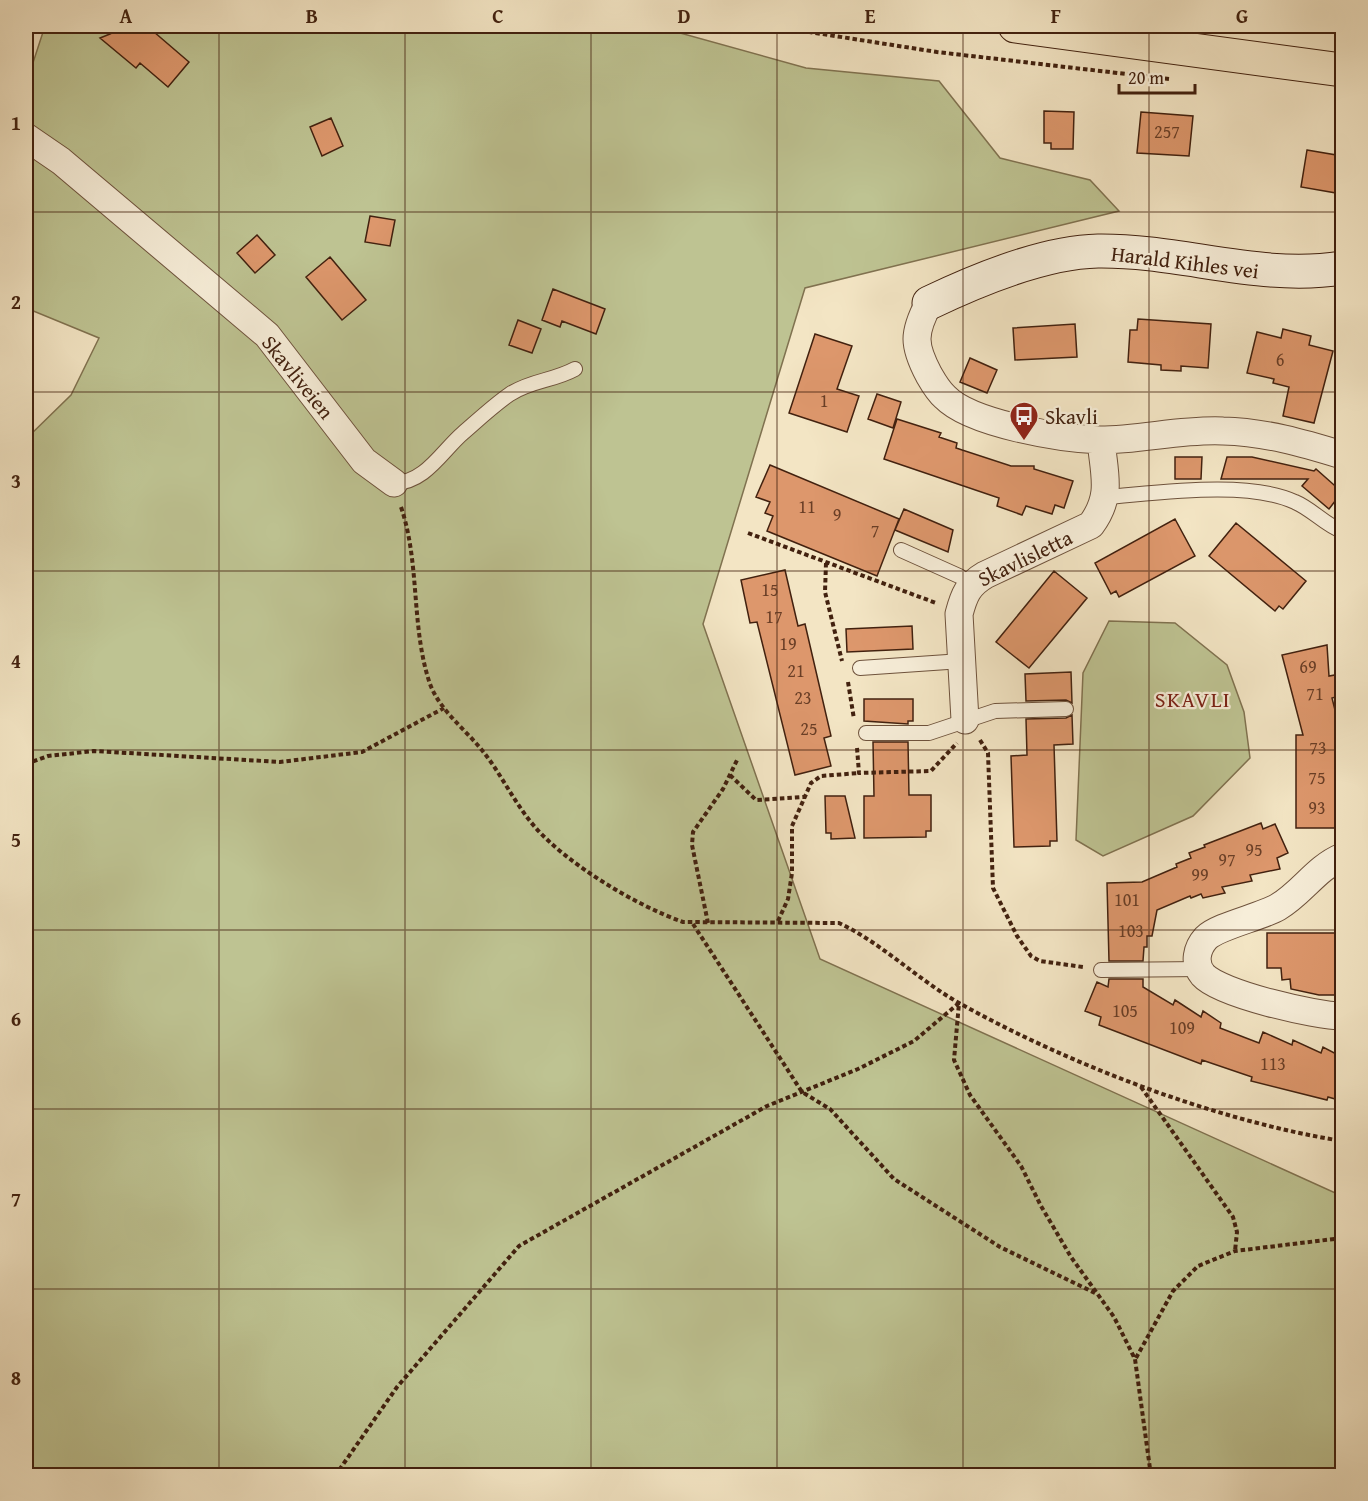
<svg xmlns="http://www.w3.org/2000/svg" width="1368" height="1501" font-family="'Gentium Book Plus',serif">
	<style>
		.green { fill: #bec392; stroke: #807250; stroke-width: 1.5 }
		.building { fill: #dd976c; stroke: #42210f; stroke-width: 1.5 }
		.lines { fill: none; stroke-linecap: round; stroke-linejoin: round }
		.lane-casing { stroke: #6e523c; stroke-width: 16 }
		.street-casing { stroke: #6e523c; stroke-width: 29 }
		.secondary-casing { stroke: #42210f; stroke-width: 35 }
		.primary-casing { stroke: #42210f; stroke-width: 35 }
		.path { stroke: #42210f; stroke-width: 4; stroke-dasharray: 4.5 3; stroke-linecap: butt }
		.lane { stroke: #f7eed9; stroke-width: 14 }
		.street { stroke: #f7eed9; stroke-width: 27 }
		.secondary { stroke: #f7eed9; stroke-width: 33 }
		.primary { stroke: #f3e5c4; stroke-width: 33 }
		.grid { fill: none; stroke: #42210f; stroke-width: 1.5; stroke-opacity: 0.55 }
		.labels { text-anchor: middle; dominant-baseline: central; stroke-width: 4.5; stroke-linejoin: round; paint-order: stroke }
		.number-label { font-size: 18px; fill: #693e26 }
		.street-label { font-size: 21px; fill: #42210f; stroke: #f7eed9 }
		.poi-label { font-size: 21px; fill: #42210f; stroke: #f7eed9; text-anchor: start }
		.neighbourhood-label { font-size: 22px; letter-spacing: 1.5px; fill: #7a1f14; stroke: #f7eed9 }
		.neatline { fill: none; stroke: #42210f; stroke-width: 2 }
		.grid-label { font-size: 20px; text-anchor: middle; font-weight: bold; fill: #42210f }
	</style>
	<rect width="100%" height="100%" fill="#f3e5c4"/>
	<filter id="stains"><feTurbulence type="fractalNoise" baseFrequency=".00333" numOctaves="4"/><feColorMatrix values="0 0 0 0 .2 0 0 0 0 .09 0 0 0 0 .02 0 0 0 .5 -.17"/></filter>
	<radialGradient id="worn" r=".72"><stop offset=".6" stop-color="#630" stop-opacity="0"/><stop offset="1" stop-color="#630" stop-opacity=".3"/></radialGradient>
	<path class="green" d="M45 26H655L806 68 939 81 1000 158 1090 180 1119 211 805 288 703 624 820 959 1342 1196V1475L26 1476V439L71 395 99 338 26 308V84Z
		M1109 621 1175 623 1227 665 1244 712 1250 758 1193 816 1103 856 1076 840 1083 673Z"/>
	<path class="building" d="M100 26H147L189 62 168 87 140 63 136 68 100 38 110 34Z
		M1044 111 1074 112 1073 149H1051V143H1044Z
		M1141 112 1193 116 1189 156 1137 153Z
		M331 118 343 146 322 156 310 127Z
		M1307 150 1342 156V194L1301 187Z
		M370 216 395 220 390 246 365 242Z
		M257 235 275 255 255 273 237 253Z
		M330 257 366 300 342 320 306 277Z
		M553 289 605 309 596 334 562 321 560 327 542 320Z
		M1138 319 1211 324 1208 368 1181 366V371L1161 370V365L1128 362 1130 330H1137Z
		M518 320 541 329 532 353 509 345Z
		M1075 324 1077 357 1015 360 1013 328Z
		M1283 329 1311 336 1309 345 1333 351 1314 423 1283 416 1289 387 1273 383 1274 379 1247 373 1257 332 1281 338Z
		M815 334 852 346 837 389 859 396 847 432 789 413Z
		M970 358 997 370 987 393 960 382Z
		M877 394 901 402 893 428 868 419Z
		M897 419 941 433 939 437 957 443 956 448 1011 466H1034V469L1073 481 1064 508 1055 505 1052 514 1026 506 1022 515 997 506 999 498 884 459Z
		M1175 457H1202L1201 479H1175Z
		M1227 457H1252L1314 471 1316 469 1342 492 1329 509 1302 486 1308 479H1221Z
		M770 465 899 519 877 576 767 531 773 516 765 513 770 502 756 497Z
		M904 509 953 530 948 552 895 530Z
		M1175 519 1195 556 1119 597 1116 591 1111 594 1095 563Z
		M1236 523 1306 581 1283 609 1279 606 1275 611 1209 556Z
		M785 570 798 626 805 624 831 736 824 738 831 766 795 775 757 622 750 623 741 580Z
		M1054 571 1087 598 1029 668 996 642Z
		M912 626 913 649 847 652 846 629Z
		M1327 645 1329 676 1335 675 1336 697 1332 698 1337 718V734H1342V817H1337V828H1296V735H1303L1282 655Z
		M1071 672 1072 703 1066 700 1026 701 1025 674Z
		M864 699H913V721H908V724L864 721Z
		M1072 715 1073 744 1054 745 1057 841H1050V846L1014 847 1011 756 1027 755 1026 719 1066 718Z
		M873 742H908L909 795H931V831H926V837L864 838V796H874Z
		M825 796H845L855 838 831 839V833H826Z
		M1261 823 1263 829 1275 824 1288 853 1277 858 1280 869 1250 875 1252 881 1222 887 1225 893 1203 898 1201 894 1191 898 1190 896 1157 910 1152 936H1147V947H1144L1143 961H1109L1107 883 1142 882 1177 867 1176 864 1191 858 1189 853 1205 847 1204 845Z
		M1267 933H1342V995H1319L1291 989 1290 979 1282 980 1281 968H1267Z
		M1109 979H1143V987L1173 1005 1175 1000 1201 1017 1203 1011 1221 1023 1220 1028 1259 1043 1263 1032 1292 1045 1293 1040 1321 1053 1323 1047 1342 1057V1101L1328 1097 1327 1100 1251 1081 1252 1077 1202 1060 1201 1064 1099 1025 1101 1017 1085 1011 1097 982 1108 987Z"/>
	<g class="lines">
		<g class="lane-casing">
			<path id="lane" d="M394 483C425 483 442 451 463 433 478 420 494 405 510 394 532 380 553 381 575 369
				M1106 497C1158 493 1248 480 1295 502 1312 509 1325 525 1342 531
				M901 550 959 576 971 584
				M860 668 962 661
				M866 733H929L995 711 1066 709
				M1101 970 1201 969"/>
		</g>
		<g class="street-casing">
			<path id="street" d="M26 137 61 161 267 335 364 461 394 483
				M929 303C913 333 913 345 929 375 933 382 938 391 945 397 971 424 1063 439 1100 440 1141 440 1182 429 1223 431 1265 432 1303 443 1342 455
				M965 720 959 614C964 595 968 585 985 575L1091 525C1113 495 1104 475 1101 440
				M1342 857C1316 868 1302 893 1278 907 1261 917 1218 926 1206 938 1197 948 1193 963 1203 975 1220 994 1316 1016 1342 1016"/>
		</g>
		<g class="secondary-casing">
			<path id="secondary" d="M929 303C977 280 1044 252 1098 251 1181 250 1259 281 1342 268"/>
		</g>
		<g class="primary-casing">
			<path id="primary" d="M1015 26 1342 70"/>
		</g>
		<path class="path" d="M771 26 937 52 1169 79
			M401 507C420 563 411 625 429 681 438 709 463 727 481 749 501 773 514 803 535 827 567 864 637 906 683 922L839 923C883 944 917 979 959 1003 1070 1065 1217 1121 1342 1141
			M748 533 936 603
			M826 563 825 592 842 661
			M848 682 854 719
			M980 740 988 753 993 888 1017 936 1031 956 1040 961 1083 967
			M857 748 859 773 931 771 957 743
			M26 764 48 756 94 751 280 762 362 752 444 708
			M730 775 756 800 804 797
			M778 921 788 899 792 873V826L811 783 821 776 859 773
			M708 923 692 845 693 832 723 789 738 758
			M693 924 802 1092 830 1109 894 1179 1000 1247 1095 1293
			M1141 1087 1233 1217 1237 1232 1235 1251
			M1136 1358 1173 1291 1198 1266 1235 1251 1342 1238
			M335 1476 397 1387 519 1246 767 1106 858 1069 914 1041 959 1003 954 1060 970 1095 1021 1166 1041 1206 1071 1257 1114 1317 1135 1359 1151 1476"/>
		<use href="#lane" class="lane"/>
		<use href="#street" class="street"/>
		<use href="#secondary" class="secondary"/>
		<use href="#primary" class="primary"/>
	</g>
	<path class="grid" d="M219 26V1476M405 26V1476M591 26V1476M777 26V1476M963 26V1476M1149 26V1476M26 212H1342M26 392H1342M26 571H1342M26 750H1342M26 930H1342M26 1109H1342M26 1289H1342"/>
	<defs>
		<g id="bus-pin" transform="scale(1.5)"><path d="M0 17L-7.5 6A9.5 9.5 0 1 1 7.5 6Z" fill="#8f2418" stroke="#f7eed9"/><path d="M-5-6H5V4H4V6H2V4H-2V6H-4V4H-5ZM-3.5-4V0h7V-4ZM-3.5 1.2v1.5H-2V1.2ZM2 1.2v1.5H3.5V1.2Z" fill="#fff"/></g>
	</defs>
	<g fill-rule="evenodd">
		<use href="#bus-pin" x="1024" y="416"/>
	</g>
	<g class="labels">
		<g class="number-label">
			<text x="1167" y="131">257</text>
			<text x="1280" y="359">6</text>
			<text x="824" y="400">1</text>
			<text x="807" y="506">11</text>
			<text x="837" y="514">9</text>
			<text x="875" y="530">7</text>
			<text x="770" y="589">15</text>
			<text x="774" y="616">17</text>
			<text x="788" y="643">19</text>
			<text x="1308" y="666">69</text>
			<text x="796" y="670">21</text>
			<text x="1315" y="693">71</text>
			<text x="803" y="697">23</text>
			<text x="809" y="728">25</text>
			<text x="1318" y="747">73</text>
			<text x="1317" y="777">75</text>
			<text x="1317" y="807">93</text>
			<text x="1254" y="849">95</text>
			<text x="1227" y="859">97</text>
			<text x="1200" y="874">99</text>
			<text x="1127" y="899">101</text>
			<text x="1131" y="930">103</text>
			<text x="1125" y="1010">105</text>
			<text x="1182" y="1027">109</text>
			<text x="1273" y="1063">113</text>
		</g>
		<g class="street-label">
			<text transform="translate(1185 262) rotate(7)">Harald Kihles vei</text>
			<text transform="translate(298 377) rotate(51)">Skavliveien</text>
			<text transform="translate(1025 558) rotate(-26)">Skavlisletta</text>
		</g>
		<g class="poi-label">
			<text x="1045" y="416">Skavli</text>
		</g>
		<g class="neighbourhood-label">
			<text x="1193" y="699">SKAVLI</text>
		</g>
	</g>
	<rect width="1368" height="1501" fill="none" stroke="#f3e5c4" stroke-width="66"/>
	<path d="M1119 84v9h76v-9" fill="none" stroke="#42210f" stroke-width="3"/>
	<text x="1128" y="84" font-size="18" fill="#42210f" stroke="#f7eed9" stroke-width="4.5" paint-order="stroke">20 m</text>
	<rect x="33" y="33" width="1302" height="1435" class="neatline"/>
	<g class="grid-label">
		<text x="126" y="23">A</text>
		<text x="312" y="23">B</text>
		<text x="498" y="23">C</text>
		<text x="684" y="23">D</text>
		<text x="870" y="23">E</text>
		<text x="1056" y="23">F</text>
		<text x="1242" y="23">G</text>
		<text x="16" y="130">1</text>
		<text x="16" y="309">2</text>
		<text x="16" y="488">3</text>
		<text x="16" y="668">4</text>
		<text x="16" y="847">5</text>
		<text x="16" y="1026">6</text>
		<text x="16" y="1206">7</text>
		<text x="16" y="1385">8</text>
	</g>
	<rect width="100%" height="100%" filter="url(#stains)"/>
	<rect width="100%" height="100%" fill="url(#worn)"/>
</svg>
